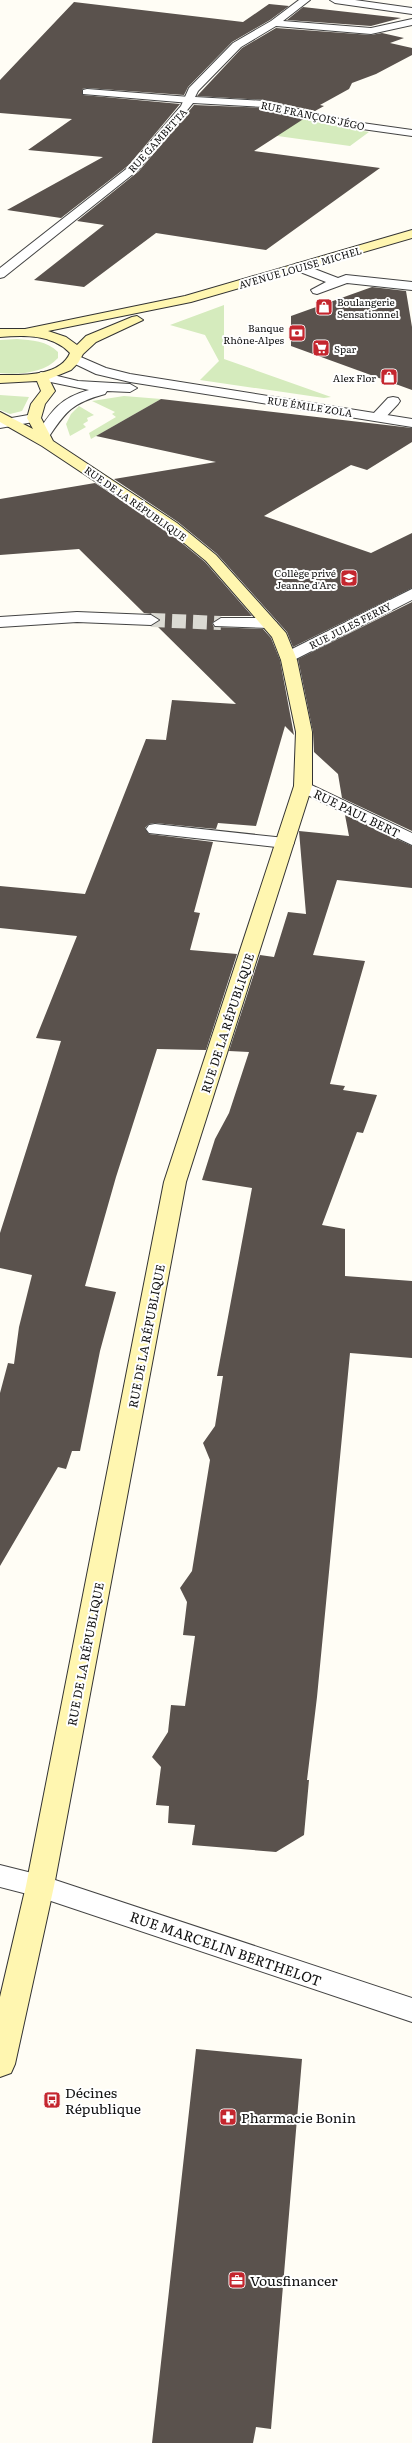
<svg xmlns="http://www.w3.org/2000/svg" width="412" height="2443" font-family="Literata,serif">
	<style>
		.green { fill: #d5ebbd }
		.building { fill: #5a524d }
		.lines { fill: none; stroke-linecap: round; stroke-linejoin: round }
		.street-tunnel { stroke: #dbdad3; stroke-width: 14; stroke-dasharray: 14 7; stroke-linecap: butt }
		.lane-casing { stroke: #444; stroke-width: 2 }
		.street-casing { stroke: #444; stroke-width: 2 }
		.secondary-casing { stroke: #333; stroke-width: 2 }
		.lane { fill: #fff; fill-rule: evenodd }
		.street { fill: #fff; fill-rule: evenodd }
		.secondary { fill: #fff6b0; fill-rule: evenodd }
		.labels { text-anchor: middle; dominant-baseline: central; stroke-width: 4; stroke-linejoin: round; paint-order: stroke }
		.far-street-label { font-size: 10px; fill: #111; stroke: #fff }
		.far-poi-label { font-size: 10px; fill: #111; stroke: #fff; text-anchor: end }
		.street-label { font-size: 12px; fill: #111; stroke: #fff }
		.near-street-label { font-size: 14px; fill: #111; stroke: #fff }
		.near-poi-label { font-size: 14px; fill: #111; stroke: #fff; text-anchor: start }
	</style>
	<rect width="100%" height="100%" fill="#fffdf5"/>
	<path class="green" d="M254 108 330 125 369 132 350 146 213 127Z
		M224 305V359L331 397 324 398 200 380 219 361 205 335 170 325Z
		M17 339C32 340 47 341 58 352V358C45 373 19 375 0 373V340Z
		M0 395 29 397 22 411 10 414 0 410Z
		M124 396 161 399 91 439 89 433 116 417 112 414 115 412 92 401Z
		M79 406 94 415 87 418 88 421 83 424 86 427 70 436 66 424 71 414Z"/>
	<path class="building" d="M74 2 243 22 269 4 289 6 270 20 232 42 188 87 184 95 87 88 82 89 83 95 180 104 129 165 61 218 7 210 103 157 28 150 72 119 0 113V80Z
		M303 7 401 18 371 26 287 20Z
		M276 28 371 35 382 33 404 38 390 43 412 48V55L376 74 352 83 349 89 320 105 324 106 315 111 265 100 197 96 242 48Z
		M194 105 265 108 305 118 254 151 380 168 266 250 156 233 84 287 34 280 104 225 77 221 139 171Z
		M372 287 406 291 412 327V390L291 346V316Z
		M161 399 412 428V442L367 470 351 465 264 516 371 553 412 533V588L293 647 287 632 217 554 178 522 114 479 216 462 96 436Z
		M95 483 166 530 205 562 252 616H221L212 623 214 627 263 629 271 638 280 660 294 735 285 726 256 826 218 823 216 829 155 823 149 824 145 828 149 834 213 842 194 912 200 913 190 950 237 954 206 1050 157 1049 116 1177 85 1286 116 1292 100 1351 80 1451H72L66 1469 58 1467 0 1566V1393L8 1363 14 1364 19 1327 32 1275 0 1268V1233L61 1041 36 1038 77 936 0 928V886L85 894 146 739 166 740 172 700 236 704 155 624 160 619 152 614 144 613 79 549 0 555V499Z
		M412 602V831L342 798 338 774 314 752 313 732 298 659Z
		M345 815 412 846V888L337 880 313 955 365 961 330 1084 345 1086 343 1090 377 1095 363 1133 357 1132 322 1225 345 1229V1276L412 1281V1358L350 1353 317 1697 307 1780H309L304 1835 276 1852 192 1845 195 1825 168 1823 169 1806 156 1805 161 1767 152 1757 168 1732 171 1705 185 1706 195 1636 183 1635 187 1602 180 1588 192 1571 210 1460 203 1443 215 1426 223 1376H217L252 1188 202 1180 215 1139 229 1113 249 1052 229 1051 260 955 274 957 288 912 306 914 299 831 349 836Z
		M196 2049 302 2059 271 2429 256 2427 253 2443H152Z"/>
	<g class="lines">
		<path class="street-tunnel" d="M151 620 221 623"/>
		<g class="lane-casing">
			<path id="lane" d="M87 89 190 97 195 100 190 103 83 94V90Z
				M299 263 338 278 346 275 412 282V290L347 283 317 294 313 293 311 290 326 282 295 270 293 267 295 264Z
				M393 397 398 398 400 401 398 404 383 420H373L371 417 373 414 388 398Z
				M34 414 39 415 41 418 39 421 0 428V420Z
				M155 824 285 838 291 839 294 843 291 847 285 848 149 833 146 829 149 825Z"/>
		</g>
		<g class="street-casing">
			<path id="street" d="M299 0H310L283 21 371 28 412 19V25L371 34 276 26 241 47 198 91 195 97 265 101 348 121 412 130V136L348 127 265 107 193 103 138 170 4 277 0 278V268L130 166 181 106 189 88 233 43 271 21Z
				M330 0H355L412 8V14L335 3Z
				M76 355 106 368 130 374 412 419V427L130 382 96 374 71 362 69 359Z
				M41 372 78 381 130 384 137 388 130 392 107 391 105 394C72 403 66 411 48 438L43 439 36 435C52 410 60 398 89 390L36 379 34 376Z
				M412 589V600L294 660H282L280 657 282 654Z
				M77 612 151 615 159 620 151 625 77 622 0 627V617Z
				M221 618H269L277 623 269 628 215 626 213 623Z
				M303 781 412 833V845L297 790 294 786 297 782Z
				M0 1865 40 1875 412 1998V2022L39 1897 0 1887Z"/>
		</g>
		<g class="secondary-casing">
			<path id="secondary" d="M412 230V238L191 302 48 331 66 337 77 345 86 336 132 317 137 316 143 320 96 342 83 354 78 363 71 370 49 379 55 391 45 404 41 418 53 441 177 523 216 555 286 633 297 660 312 732V786L186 1182 54 1886 15 2064 11 2073 0 2077V1997L26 1886 164 1182 294 786 296 732 281 660 272 637 206 561 167 529 42 446 0 422V412L33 429 27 418 31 404 41 391 37 381 0 383V375C22 375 60 377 70 353 52 334 24 335 0 337V329H25L185 296Z"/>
		</g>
		<use href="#lane" class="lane"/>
		<use href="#street" class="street"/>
		<use href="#secondary" class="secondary"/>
	</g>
	<defs>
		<g id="shop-square" transform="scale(0.9)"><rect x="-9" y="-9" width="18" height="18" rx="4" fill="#c4262e" stroke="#fff"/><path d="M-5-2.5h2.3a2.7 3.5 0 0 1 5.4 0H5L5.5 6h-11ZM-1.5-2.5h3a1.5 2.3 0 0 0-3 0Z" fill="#fff"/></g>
		<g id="bank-square" transform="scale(0.9)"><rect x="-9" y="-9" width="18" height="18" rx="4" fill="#c4262e" stroke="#fff"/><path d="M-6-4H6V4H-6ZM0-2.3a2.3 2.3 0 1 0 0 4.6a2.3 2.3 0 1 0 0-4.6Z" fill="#fff"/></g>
		<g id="supermarket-square" transform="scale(0.9)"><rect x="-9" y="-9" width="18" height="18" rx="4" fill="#c4262e" stroke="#fff"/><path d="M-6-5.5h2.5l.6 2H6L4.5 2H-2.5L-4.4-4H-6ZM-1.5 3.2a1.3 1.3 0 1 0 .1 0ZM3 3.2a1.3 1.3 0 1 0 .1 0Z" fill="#fff"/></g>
		<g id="school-square" transform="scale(0.9)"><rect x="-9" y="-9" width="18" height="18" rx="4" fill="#c4262e" stroke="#fff"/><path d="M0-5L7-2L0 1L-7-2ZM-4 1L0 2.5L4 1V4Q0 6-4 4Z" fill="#fff"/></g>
		<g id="bus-square" transform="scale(0.9)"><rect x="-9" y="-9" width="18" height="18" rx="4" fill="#c4262e" stroke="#fff"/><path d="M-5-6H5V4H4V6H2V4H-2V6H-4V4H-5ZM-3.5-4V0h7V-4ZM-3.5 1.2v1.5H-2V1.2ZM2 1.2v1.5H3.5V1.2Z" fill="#fff"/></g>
		<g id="pharmacy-square" transform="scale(0.9)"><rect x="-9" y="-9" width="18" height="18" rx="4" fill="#c4262e" stroke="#fff"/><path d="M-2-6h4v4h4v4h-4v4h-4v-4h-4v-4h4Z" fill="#fff"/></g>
		<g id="office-square" transform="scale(0.9)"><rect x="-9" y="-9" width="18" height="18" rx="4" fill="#c4262e" stroke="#fff"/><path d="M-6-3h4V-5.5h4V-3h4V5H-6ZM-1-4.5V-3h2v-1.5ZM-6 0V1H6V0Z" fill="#fff"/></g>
	</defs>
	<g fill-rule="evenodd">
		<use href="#shop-square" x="324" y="307"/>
		<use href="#bank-square" x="297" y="333"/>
		<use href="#supermarket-square" x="321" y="348"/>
		<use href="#shop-square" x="389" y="377"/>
		<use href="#school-square" x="349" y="578"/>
		<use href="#bus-square" x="52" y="2100"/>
		<use href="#pharmacy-square" x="228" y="2117"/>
		<use href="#office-square" x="237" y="2280"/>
	</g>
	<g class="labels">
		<g class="far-street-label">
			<text transform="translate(313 115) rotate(12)">RUE FRANÇOIS JÉGO</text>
			<text transform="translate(157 140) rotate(-48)">RUE GAMBETTA</text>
			<text transform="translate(300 267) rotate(-16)">AVENUE LOUISE MICHEL</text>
			<text transform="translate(310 406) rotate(9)">RUE ÉMILE ZOLA</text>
			<text transform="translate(136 503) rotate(35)">RUE DE LA RÉPUBLIQUE</text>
			<text transform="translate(350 625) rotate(-27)">RUE JULES FERRY</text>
		</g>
		<g class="far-poi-label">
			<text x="337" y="301" text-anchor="start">Boulangerie<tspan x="337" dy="12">Sensationnel</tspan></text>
			<text x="284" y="327">Banque<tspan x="284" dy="12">Rhône-Alpes</tspan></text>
			<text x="334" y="348" text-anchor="start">Spar</text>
			<text x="376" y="377">Alex Flor</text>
			<text x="336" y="572">Collège privé<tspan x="336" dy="12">Jeanne d'Arc</tspan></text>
		</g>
		<g class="street-label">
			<text transform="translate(357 813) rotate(26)">RUE PAUL BERT</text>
			<text transform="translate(227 1023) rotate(-72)">RUE DE LA RÉPUBLIQUE</text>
			<text transform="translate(146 1336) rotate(-79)">RUE DE LA RÉPUBLIQUE</text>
			<text transform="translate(85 1654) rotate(-79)">RUE DE LA RÉPUBLIQUE</text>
		</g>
		<g class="near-street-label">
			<text transform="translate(226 1948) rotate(19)">RUE MARCELIN BERTHELOT</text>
		</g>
		<g class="near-poi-label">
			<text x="65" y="2092">Décines<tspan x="65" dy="16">République</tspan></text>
			<text x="241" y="2117">Pharmacie Bonin</text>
			<text x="250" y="2280">Vousfinancer</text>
		</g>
	</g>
</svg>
